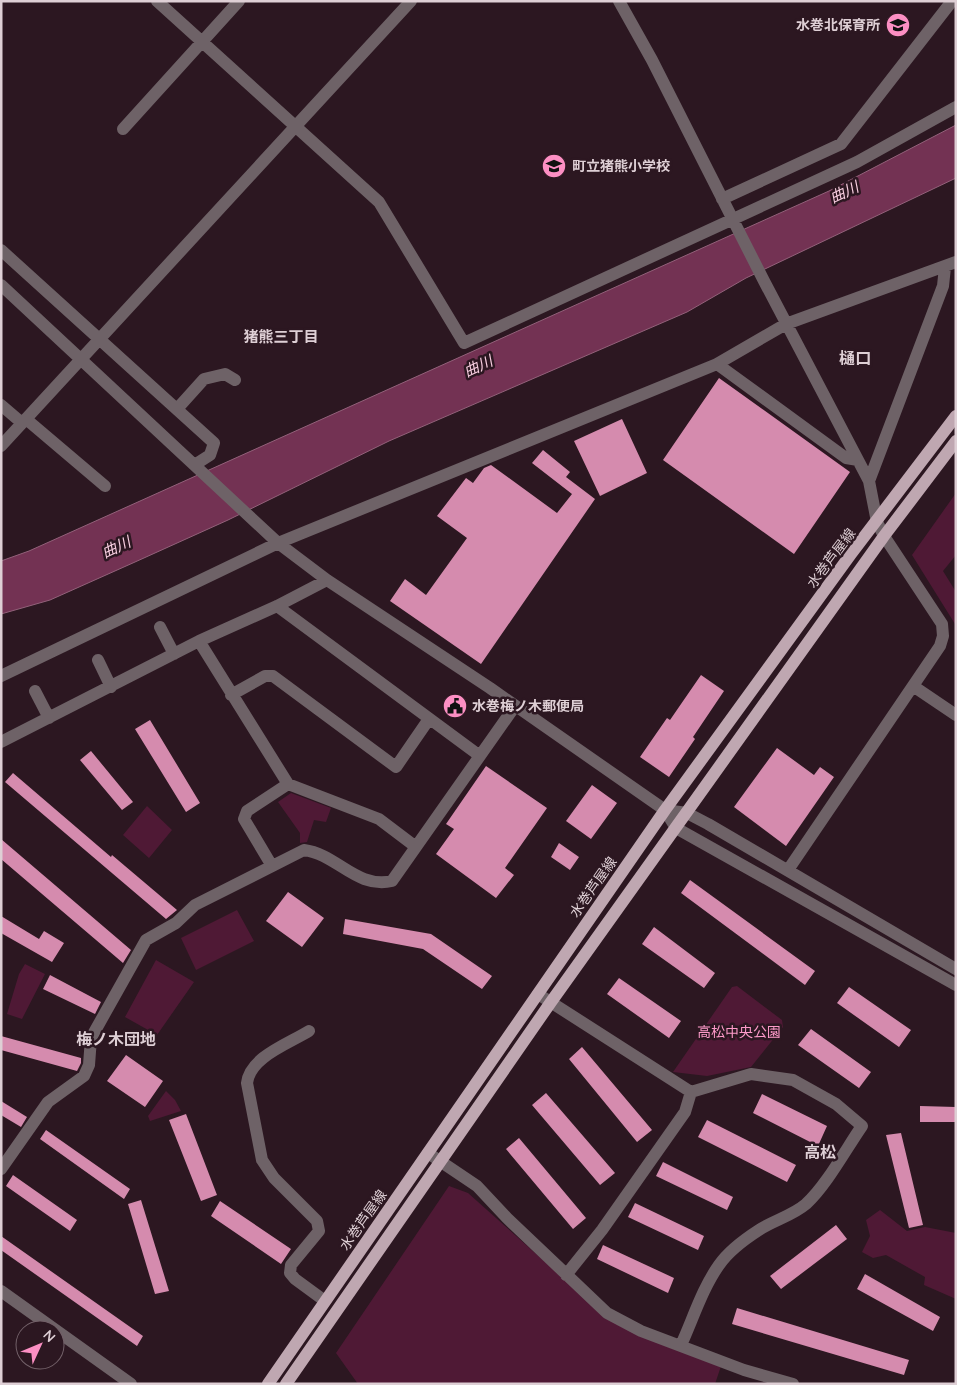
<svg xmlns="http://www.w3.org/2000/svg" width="957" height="1385" font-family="Quicksand,'Noto Sans JP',sans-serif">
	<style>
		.green { fill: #4f1935 }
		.water { fill: #733253; stroke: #93617a }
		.building { fill: #d58bae }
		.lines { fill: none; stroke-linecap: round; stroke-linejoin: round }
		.minor { stroke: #6e6267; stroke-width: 12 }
		.major { stroke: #bfa7b1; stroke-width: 12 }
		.labels { text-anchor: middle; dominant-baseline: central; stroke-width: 5; stroke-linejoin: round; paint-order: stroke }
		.poi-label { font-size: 14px; font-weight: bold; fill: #decfd5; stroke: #2c1721; text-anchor: start }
		.street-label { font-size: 14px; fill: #decfd5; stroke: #2c1721 }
		.park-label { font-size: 14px; fill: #fd9ac9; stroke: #2c1721 }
		.water-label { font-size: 15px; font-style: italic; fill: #fad0e2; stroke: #2c1721 }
		.neighbourhood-label { font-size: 15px; font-weight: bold; fill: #decfd5; stroke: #2c1721 }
		.quarter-label { font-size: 16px; font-weight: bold; fill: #decfd5; stroke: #2c1721 }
	</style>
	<rect width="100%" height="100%" fill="#2c1721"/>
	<path class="green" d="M956 493V555L943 571 956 592 955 624 912 555Z
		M291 793 331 808 326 822 314 820 307 842 300 843V833L278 802Z
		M147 806 172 830 149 858 123 835Z
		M237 910 254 941 196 970 181 938Z
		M156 960 194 982 157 1035 125 1017Z
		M25 964 45 974 22 1019 7 1014 19 974Z
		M737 986 782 1020 783 1027 751 1067 707 1076 673 1072 732 987Z
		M166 1091 175 1100 181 1111 150 1121 148 1116Z
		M449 1186 468 1193 572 1286 604 1318 721 1366 715 1384H358L336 1353Z
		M880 1210 907 1231 925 1227 956 1233V1299L924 1285 925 1277 886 1255 873 1258 862 1252 870 1236 866 1220Z"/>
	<path class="water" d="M956 125V178L746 278 687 312 389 441 228 520 135 562 50 600 1 614V561L29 551 829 191Z"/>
	<path class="building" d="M719 378 850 472 794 554 663 460Z
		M622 419 647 473 600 496 574 441Z
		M543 450 570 472 566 477 595 499 481 664 390 601 405 579 426 595 467 538 437 516 466 478 473 483 484 468 491 465 557 513 572 494 532 463Z
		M701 675 724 691 693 737 695 739 669 777 640 757 667 718 670 720Z
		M150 720 200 803 186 812 135 729Z
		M777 748 814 775 820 767 834 777 786 846 734 807Z
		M91 751 133 802 122 810 80 760Z
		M486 766 547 808 505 868 514 875 496 898 436 854 454 829 446 824Z
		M13 773 111 857 112 855 177 910 166 919 5 782Z
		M592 785 617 803 591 839 566 821Z
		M1 839 131 950 123 963 1 859Z
		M559 843 579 857 570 870 551 857Z
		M690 880 815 971 805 985 681 893Z
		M288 892 324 918 302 947 266 921Z
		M1 916 39 939 44 931 64 943 52 962 1 933Z
		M345 919 431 934 492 976 482 989 423 949 343 934Z
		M654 927 715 973 704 988 642 944Z
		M50 975 101 1002 95 1014 43 989Z
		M619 978 681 1021 669 1038 607 994Z
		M849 987 911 1030 899 1047 837 1003Z
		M811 1029 871 1072 859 1088 798 1045Z
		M1 1036 81 1058V1063L77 1071 1 1050Z
		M582 1047 652 1130 637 1142 569 1059Z
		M126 1055 163 1081 145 1107 107 1081Z
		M546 1093 615 1173 600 1185 532 1105Z
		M762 1094 827 1126 818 1146 753 1113Z
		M1 1101 27 1117 21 1127 1 1115Z
		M920 1106 956 1107V1122H920Z
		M186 1114 217 1195 201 1201 169 1120Z
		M707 1120 796 1165 787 1182 698 1137Z
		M46 1130 130 1189 124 1199 40 1139Z
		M901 1133 923 1225 909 1228 886 1135Z
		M519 1138 586 1218 573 1229 506 1149Z
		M663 1162 733 1197 727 1210 656 1176Z
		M13 1175 77 1220 70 1231 6 1186Z
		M141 1200 169 1291 155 1294 128 1204Z
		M220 1201 291 1249 281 1264 211 1216Z
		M635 1203 704 1236 698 1250 628 1217Z
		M836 1225 847 1239 781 1289 770 1276Z
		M1 1236 143 1336 137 1346 1 1250Z
		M603 1245 674 1278 668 1293 597 1259Z
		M865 1274 940 1317 933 1331 857 1289Z
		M737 1308 909 1360 904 1375 732 1324Z"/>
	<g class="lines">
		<path class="minor" d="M157 1 379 202 464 343 857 162 956 107
			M619 1 652 60 764 281 869 481 877 522 884 536 942 624 943 636 940 646 788 870
			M123 129 239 1
			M722 199 841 144 952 1
			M1 250 214 443 210 455 196 464
			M1 285 278 543 327 580 490 688 665 810 676 828 956 985
			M717 364 846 458 858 460
			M1 405 22 423
			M177 409 204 379 225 374 235 380
			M26 419 105 486
			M1 446 411 1
			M869 481 943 286 945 267
			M277 606 480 756
			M160 627 174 654
			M199 641 288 784 379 819 416 847
			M98 660 111 687
			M1 676 278 543 717 364 786 324 956 262
			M913 686 956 715
			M35 691 49 718
			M231 695 265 676H273L396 767 429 719
			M1 742 199 641 277 606 327 580
			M665 810 687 813 708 824 956 969
			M272 866 244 819 247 811 288 784
			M538 994 691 1092 685 1112 602 1230 566 1275
			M309 1031C288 1044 250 1057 247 1083L262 1160 274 1178 317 1221 319 1231 291 1265 290 1273 295 1279 325 1301
			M428 1153 477 1186 507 1218 607 1313 641 1331 744 1370 793 1384
			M1 1169 48 1102 84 1076 89 1065 91 1038 146 940 176 923 195 905 304 850C337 854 356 889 392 881L515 706
			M1 1291 131 1384
			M681 1345C693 1319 702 1289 719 1265 728 1252 745 1239 759 1230 774 1220 792 1216 806 1204 826 1186 846 1149 862 1126L836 1104 793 1080 751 1074 691 1092"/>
		<path class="major" d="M268 1384 665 810 851 554 956 416
			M286 1384 551 1002 884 536 956 441"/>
	</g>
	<defs>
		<g id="school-disc" transform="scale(1.25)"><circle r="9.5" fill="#fc8fc3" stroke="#2c1721"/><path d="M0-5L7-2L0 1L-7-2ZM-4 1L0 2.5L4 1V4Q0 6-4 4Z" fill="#111"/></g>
		<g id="civic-disc" transform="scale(1.25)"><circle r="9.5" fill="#fc8fc3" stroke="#2c1721"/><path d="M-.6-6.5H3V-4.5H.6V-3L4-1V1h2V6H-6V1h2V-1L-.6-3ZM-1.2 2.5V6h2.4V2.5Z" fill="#111"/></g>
	</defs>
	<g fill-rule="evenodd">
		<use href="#school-disc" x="898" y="25"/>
		<use href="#school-disc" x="554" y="166"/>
		<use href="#civic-disc" x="455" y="706"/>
	</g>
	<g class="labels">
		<g class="poi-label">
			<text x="880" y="25" text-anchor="end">水巻北保育所</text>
			<text x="572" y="166">町立猪熊小学校</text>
			<text x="472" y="706">水巻梅ノ木郵便局</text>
		</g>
		<g class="street-label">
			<text transform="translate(831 558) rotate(-53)">水巻芦屋線</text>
			<text transform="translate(593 887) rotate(-55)">水巻芦屋線</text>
			<text transform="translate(363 1220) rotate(-55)">水巻芦屋線</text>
		</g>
		<g class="park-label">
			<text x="739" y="1032">高松中央公園</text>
		</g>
		<g class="water-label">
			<text transform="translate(844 192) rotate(-25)">曲川</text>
			<text transform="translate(478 366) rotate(-25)">曲川</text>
			<text transform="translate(116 547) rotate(-25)">曲川</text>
		</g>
		<g class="neighbourhood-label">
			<text x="281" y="336">猪熊三丁目</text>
		</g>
		<g class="quarter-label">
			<text x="855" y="358">樋口</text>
			<text x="116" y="1039">梅ノ木団地</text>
			<text x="820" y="1152">高松</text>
		</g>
	</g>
	<rect width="957" height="1385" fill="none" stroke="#decfd5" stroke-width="5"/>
	<g transform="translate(40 1345) rotate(46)"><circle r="24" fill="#2c1721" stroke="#736169"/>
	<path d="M0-4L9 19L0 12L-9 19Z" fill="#fc8fc3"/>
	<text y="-8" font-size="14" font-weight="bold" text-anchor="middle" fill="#decfd5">N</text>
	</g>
</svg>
